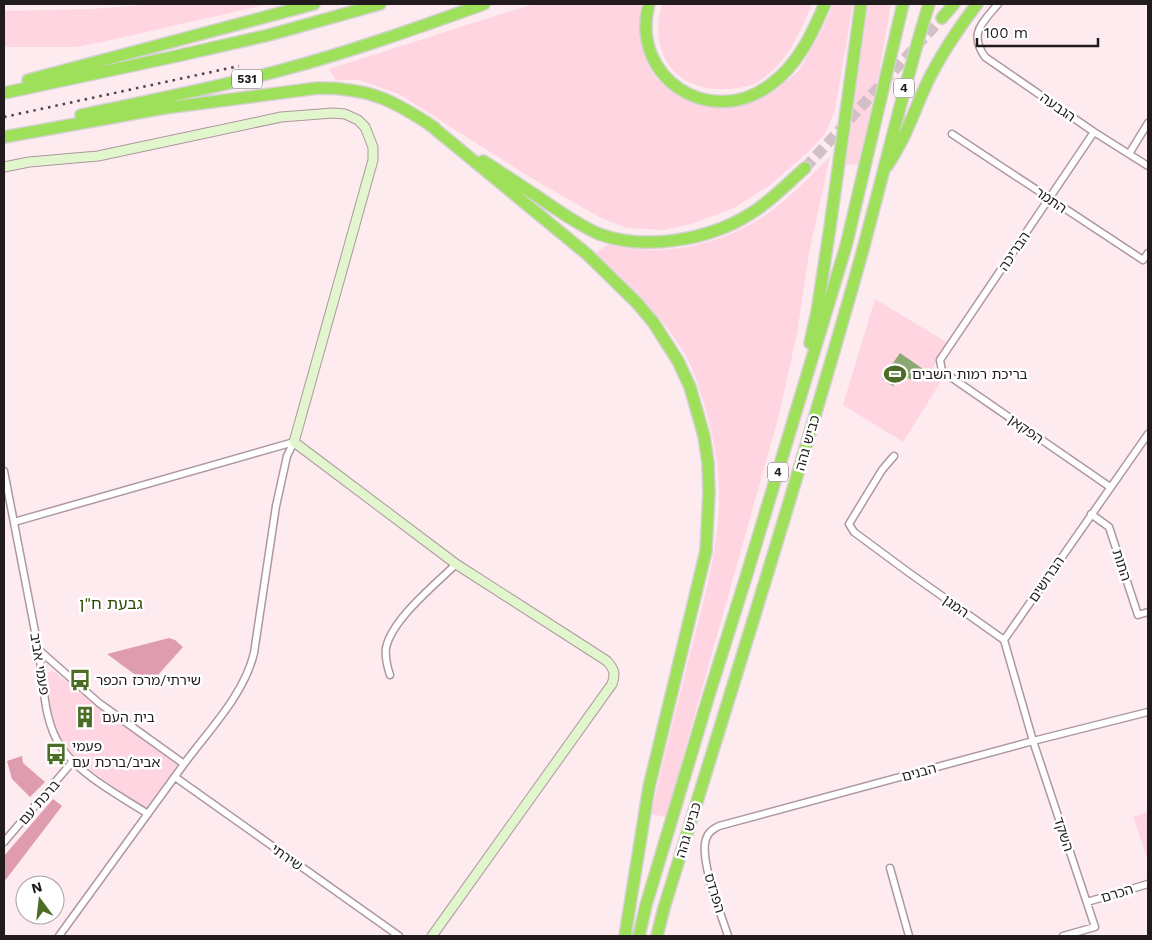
<svg xmlns="http://www.w3.org/2000/svg" width="1152" height="940" font-family="'Work Sans','Noto Sans Hebrew',sans-serif">
	<style>
		.green { fill: #fed5e0 }
		.forest { fill: #df9caf }
		.water { fill: #8aa871 }
		.lines { fill: none; stroke-linecap: round; stroke-linejoin: round }
		.highway-tunnel { stroke: #d1c1c6; stroke-width: 11; stroke-dasharray: 11 5.5; stroke-linecap: butt }
		.street-casing { stroke: #ad989d; stroke-width: 9 }
		.secondary-casing { stroke: #ad989d; stroke-width: 11 }
		.highway-casing { stroke: #d3d1d2; stroke-width: 14 }
		.street { stroke: #fff; stroke-width: 6 }
		.secondary { stroke: #e2f6ce; stroke-width: 9 }
		.highway { stroke: #9fe05a; stroke-width: 11 }
		.rail { stroke: #4e4547; stroke-width: 2.5; stroke-dasharray: 2.5 5; stroke-linecap: butt }
		.labels { text-anchor: middle; dominant-baseline: central; stroke-width: 5; stroke-linejoin: round; paint-order: stroke }
		.shield { fill: #fff; stroke: #645f61; stroke-width: 1 }
		.shield-label { font-size: 12px; font-weight: bold; fill: #221b1d }
		.street-label { font-size: 14px; fill: #221b1d; stroke: #fff }
		.poi-label { font-size: 14px; fill: #221b1d; stroke: #fff; text-anchor: start }
		.quarter-label { font-size: 16px; fill: #2a4800; stroke: #fff }
	</style>
	<rect width="100%" height="100%" fill="#fdebf0"/>
	<path class="green" d="M155 4H269L102 42 76 47H4V11L92 9Z
		M533 4H643C635 39 643 74 675 94 684 99 694 105 703 106 734 112 776 93 798 71 802 67 805 60 808 55 817 38 827 22 833 4H853L835 110 825 134 807 153 770 185 734 208 694 223 664 230 626 228 599 217 533 179 399 94 359 80H336L329 69Z
		M662 4H812C799 34 786 66 756 83 747 87 735 89 726 89 674 92 648 52 662 4Z
		M868 4H891L879 73 858 164 846 165Z
		M830 157 809 253 797 333 779 415 666 817 651 814C662 767 673 720 685 674 699 616 719 556 719 496 719 467 713 435 705 407 700 391 695 373 687 358 663 316 630 285 595 253L609 244C664 259 724 245 771 211 792 196 811 175 830 157Z
		M875 299 948 343 932 369 943 378 903 442 843 405Z
		M53 671 178 765 146 809C120 790 80 767 62 740 53 726 48 694 45 677L48 672Z
		M1148 812V860L1133 817Z"/>
	<path class="forest" d="M169 638 175 640 183 647 149 685 107 654Z
		M22 756 23 763 45 782 30 797 12 779 7 761Z
		M53 799 62 806 4 882V856Z"/>
	<path class="water" d="M900 353 923 369 914 382 902 374 893 386 882 379Z"/>
	<g class="lines">
		<path class="highway-tunnel" d="M805 168 942 18"/>
		<g class="street-casing">
			<path id="street" d="M998 4C983 22 968 33 985 57L1094 132 1148 166
				M1094 132 940 360 942 371 1110 487
				M952 134 1143 260 1148 253
				M1129 154 1148 123
				M894 456 882 470 849 524 854 532 908 572 1004 640
				M4 471C15 530 27 588 38 647 44 679 42 719 61 747 80 775 120 796 148 814
				M1091 514 1109 527 1138 615 1148 612
				M14 522 294 442
				M39 650 99 703 184 764
				M390 675C387 666 385 656 386 648 392 619 435 585 456 564
				M175 777 399 936
				M4 842 73 761
				M890 868 909 936
				M1087 902 1148 884
				M59 936C101 879 142 821 184 764 209 730 244 695 254 653L276 506 287 456 294 442
				M728 936C721 914 699 859 706 839 708 832 713 829 719 826L1033 741 1148 712
				M1063 936 1095 927 1033 741 1004 640 1148 434"/>
		</g>
		<g class="secondary-casing">
			<path id="secondary" d="M4 167 29 162 98 156 281 117 333 113 345 114 358 120 365 127 373 147V160L294 442 456 564 607 661C614 669 616 674 612 684L432 936"/>
		</g>
		<g class="highway-casing">
			<path id="highway" d="M649 4C629 77 710 130 770 85 798 65 812 34 825 4
				M942 18 954 4
				M28 80 314 4
				M4 93 177 56 269 35 380 4
				M81 115C148 101 215 88 282 70 350 52 417 28 484 4
				M429 124 588 255 637 303 653 322 678 361 690 387 704 436 708 463 709 492 706 551 649 787 625 936
				M4 137 165 108 318 88C370 88 393 100 435 128
				M483 161C505 175 526 189 547 203 563 214 581 226 599 234 645 251 709 240 750 214 770 202 787 184 805 168
				M887 166C906 138 913 113 927 83 941 54 958 29 977 4
				M810 343 817 312 830 227 861 4
				M639 936 646 905 709 695 746 577 846 246 903 4
				M657 936 664 908C729 698 795 489 855 278 881 187 901 94 929 4"/>
		</g>
		<use href="#street" class="street"/>
		<use href="#secondary" class="secondary"/>
		<use href="#highway" class="highway"/>
		<path class="rail" d="M4 117 239 66"/>
	</g>
	<defs>
		<g id="stadium-bare" transform="scale(1.725)"><path d="M0-5a6.5 5 0 1 0 0 10a6.5 5 0 1 0 0-10ZM-3.5-1.8h7v3.6h-7Z" fill="#4b6d26" stroke="#fff" stroke-width="2.5" paint-order="stroke"/></g>
		<g id="bus-bare" transform="scale(1.725)"><path d="M-5-6H5V4H4V6H2V4H-2V6H-4V4H-5ZM-3.5-4V0h7V-4ZM-3.5 1.2v1.5H-2V1.2ZM2 1.2v1.5H3.5V1.2Z" fill="#4b6d26" stroke="#fff" stroke-width="2.5" paint-order="stroke"/></g>
		<g id="building-bare" transform="scale(1.725)"><path d="M-4-6H4V6H1V3H-1V6H-4ZM-2.5-4.3h1.7v1.8h-1.7ZM.8-4.3h1.7v1.8H.8ZM-2.5-1h1.7V.8h-1.7ZM.8-1h1.7V.8H.8Z" fill="#4b6d26" stroke="#fff" stroke-width="2.5" paint-order="stroke"/></g>
	</defs>
	<g fill-rule="evenodd">
		<use href="#stadium-bare" x="895" y="374"/>
		<use href="#bus-bare" x="80" y="680"/>
		<use href="#building-bare" x="85" y="717"/>
		<use href="#bus-bare" x="56" y="754"/>
	</g>
	<g class="labels">
		<g class="shield">
			<rect x="232" y="69.5" width="30" height="19" rx="4"/>
			<rect x="894" y="78.5" width="20" height="19" rx="4"/>
			<rect x="768" y="462.5" width="20" height="19" rx="4"/>
		</g>
		<g class="shield-label">
			<text x="247" y="79">531</text>
			<text x="904" y="88">4</text>
			<text x="778" y="472">4</text>
		</g>
		<g class="street-label">
			<text transform="translate(1058 107) rotate(35)">הגבעה</text>
			<text transform="translate(1051 200) rotate(34)">התמר</text>
			<text transform="translate(1014 251) rotate(-56)">הבריכה</text>
			<text transform="translate(1026 429) rotate(35)">הפקאן</text>
			<text transform="translate(807 443) rotate(-74)">כביש גהה</text>
			<text transform="translate(1122 565) rotate(72)">התות</text>
			<text transform="translate(1046 579) rotate(-56)">הברושים</text>
			<text transform="translate(956 606) rotate(35)">המגן</text>
			<text transform="translate(40 664) rotate(81)">פעמי אביב</text>
			<text transform="translate(919 772) rotate(-15)">הבנים</text>
			<text transform="translate(39 802) rotate(-49)">ברכת עם</text>
			<text transform="translate(688 830) rotate(-73)">כביש גהה</text>
			<text transform="translate(1064 834) rotate(72)">השקד</text>
			<text transform="translate(287 857) rotate(35)">שירתי</text>
			<text transform="translate(715 893) rotate(73)">הפרדס</text>
			<text transform="translate(1117 893) rotate(-17)">הכרם</text>
		</g>
		<g class="poi-label">
			<text x="912" y="374">בריכת רמות השבים</text>
			<text x="96" y="680">שירתי/מרכז הכפר</text>
			<text x="102" y="717">בית העם</text>
			<text x="72" y="746">פעמי<tspan x="72" dy="16">אביב/ברכת עם</tspan></text>
		</g>
		<g class="quarter-label">
			<text x="111" y="603">גבעת ח"ן</text>
		</g>
	</g>
	<rect width="1152" height="940" fill="none" stroke="#221b1d" stroke-width="10"/>
	<g transform="translate(40 900) rotate(345)"><circle r="24" fill="#ffffff" stroke="#a7a4a5"/>
	<path d="M0-4L9 19L0 12L-9 19Z" fill="#4b6d26"/>
	<text y="-8" font-size="14" font-weight="bold" text-anchor="middle" fill="#221b1d">N</text>
	</g>
	<path d="M977 38v8h121v-8" fill="none" stroke="#221b1d" stroke-width="2.5"/>
	<text x="984" y="38" font-size="15" fill="#221b1d" stroke="#ffffff" stroke-width="4" paint-order="stroke">100 m</text>
</svg>
